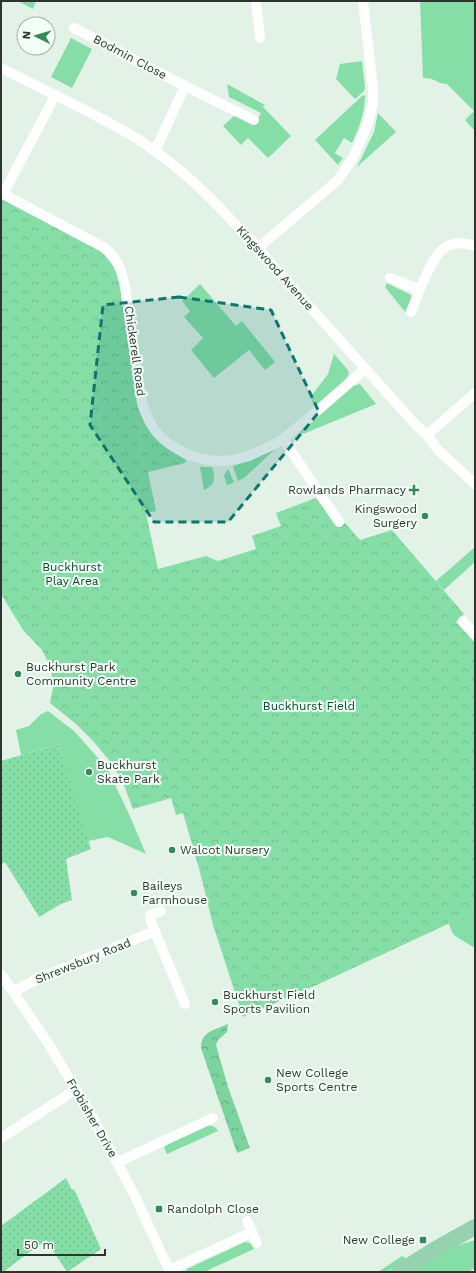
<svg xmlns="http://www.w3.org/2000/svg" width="476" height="1273" font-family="'Work Sans',sans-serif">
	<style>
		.grass { fill: #86dea7 }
		.forest { fill: url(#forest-crowns) }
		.park { fill: url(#park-crowns) }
		.garden { fill: url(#garden-dots) }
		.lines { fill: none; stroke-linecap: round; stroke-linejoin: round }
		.minor { stroke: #fff; stroke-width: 10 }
		.primary { stroke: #95d2af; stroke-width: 16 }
		.marked { fill: #0f766e; fill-opacity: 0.2; stroke: #0f766e; stroke-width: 3; stroke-dasharray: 8 5; stroke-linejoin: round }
		.poi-dot { fill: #37885a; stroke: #f2fff6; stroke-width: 1.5 }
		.labels { text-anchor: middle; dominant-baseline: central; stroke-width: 4; stroke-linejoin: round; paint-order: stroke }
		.street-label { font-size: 12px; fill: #2e3530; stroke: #f2fff6 }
		.poi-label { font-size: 12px; fill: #2e3530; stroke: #f2fff6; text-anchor: start }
		.park-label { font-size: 12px; fill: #024b29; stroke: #f2fff6 }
	</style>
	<defs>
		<pattern id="forest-crowns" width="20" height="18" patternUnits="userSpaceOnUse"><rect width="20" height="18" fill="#7bd49d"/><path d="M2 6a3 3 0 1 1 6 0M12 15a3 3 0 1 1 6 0" fill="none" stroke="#65ad80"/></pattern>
		<pattern id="park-crowns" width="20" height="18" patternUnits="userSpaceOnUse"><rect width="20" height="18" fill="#86dea7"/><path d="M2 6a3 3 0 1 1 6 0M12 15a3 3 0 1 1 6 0" fill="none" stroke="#74bf90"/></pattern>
		<pattern id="garden-dots" width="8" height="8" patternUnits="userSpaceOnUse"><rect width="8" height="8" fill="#86dea7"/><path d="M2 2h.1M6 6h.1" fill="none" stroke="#74bf90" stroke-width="1.8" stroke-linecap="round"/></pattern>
	</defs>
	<rect width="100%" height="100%" fill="#e2f2e7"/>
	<path class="grass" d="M18 1H36L33 9Z
		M420 1H475V128L474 130 465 120 474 111 447 84C437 84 435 77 423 78Z
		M71 38 92 49 72 88 51 77Z
		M362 61 365 88 364 91 355 99 336 79 340 64Z
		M227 84 265 105 263 107 291 136 268 158 248 138 241 145 223 126 235 115 254 125 261 113 229 97Z
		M363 95 365 96C365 113 359 128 352 143L344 138 335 153 343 158 338 165 315 140Z
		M378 113 396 132 357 167 374 132Z
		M387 283 413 296 405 312 385 287Z
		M200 284 236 326 242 321 275 362 265 370 249 350 214 378 191 350 203 338 184 317 190 311 182 301Z
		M334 354 348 370 349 374 344 382 318 405 312 402V395L328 374Z
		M360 384 376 404 303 434 300 432 353 386Z
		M273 450V451L244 478 238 481 233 466 250 461Z
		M200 467H212C215 477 216 485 204 490Z
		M228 469 234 482 227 485 224 475Z
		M475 547V562L444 590 436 581Z
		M48 711 74 731 107 768 129 814 146 854 108 837 88 841 59 744 21 755 16 730 29 726 41 714Z
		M475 909V948L455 936 452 932 448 921Z
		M208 1125 215 1127 218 1131 167 1154 164 1148 166 1145Z
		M475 1240V1268L468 1272H413L456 1246Z
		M245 1242 250 1243 254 1249 204 1272H186L187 1269Z
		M402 1256 406 1258 388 1272H378Z"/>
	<path class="forest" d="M228 1024 227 1032 218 1040 216 1045 228 1087 250 1148 237 1153 201 1048C201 1031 215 1030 228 1024Z"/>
	<path class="park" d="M1 198 100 251C109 259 115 267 119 279L140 409 170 450 186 460 185 463 148 472 156 511 146 513 158 569 206 556 218 561 256 549 252 536 281 526 276 513 316 498 337 526 345 523 360 540 392 530 464 614 456 622 475 643V909L449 921 450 923 321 983 243 1017 213 925 200 872 183 813 176 815 171 798 133 809 122 780 109 760 93 741 76 724 50 703 53 688 51 668 42 650 23 630 1 594Z"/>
	<path class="garden" d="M59 744 91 849 66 859 72 900 61 904 39 917 5 862 1 865V761Z
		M66 1178 72 1190 74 1189 101 1249 67 1272 46 1240 3 1272H1V1226Z"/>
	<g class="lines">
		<path class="minor" d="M256 1 260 38
			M74 28 185 86 254 120
			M1 68C45 91 93 112 136 138 172 161 204 190 232 221 244 234 258 245 267 259L414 423 427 435 438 450 475 484
			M155 151 185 86
			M1 193 105 248C118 259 122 272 125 287L142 403C149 426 159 440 181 451 209 466 234 463 262 450 270 446 277 443 284 438 295 429 306 420 317 411 333 397 349 383 365 369
			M3 194 55 96
			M259 247 338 180 354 156 368 123 373 103V88L363 1
			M390 278 420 290
			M411 312C416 298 432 257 443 249 452 241 464 243 475 246
			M427 435 475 393
			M283 439 339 522
			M463 621 475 635
			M161 911 150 915 151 922 185 1004
			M1 974 48 1043 96 1123 135 1196 170 1272
			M13 992 37 979 155 931
			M1 1138 75 1090
			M118 1162 213 1118
			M247 1221 257 1243
			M169 1270 252 1232"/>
		<path class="primary" d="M399 1272 434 1250 475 1227"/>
	</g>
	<path class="marked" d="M179 297 271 310 319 412 228 522H154L90 425 103 305Z"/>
	<g class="poi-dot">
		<path d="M412 484h4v4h4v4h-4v4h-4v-4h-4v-4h4z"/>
		<circle cx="425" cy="516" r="4"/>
		<circle cx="18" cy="674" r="4"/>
		<circle cx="89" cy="772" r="4"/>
		<circle cx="172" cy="850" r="4"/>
		<circle cx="134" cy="893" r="4"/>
		<circle cx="215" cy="1002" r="4"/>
		<circle cx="268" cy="1080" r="4"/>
		<rect x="155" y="1205" width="8" height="8" rx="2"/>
		<rect x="419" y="1236" width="8" height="8" rx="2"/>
	</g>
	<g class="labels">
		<g class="street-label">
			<text transform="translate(130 57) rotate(28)">Bodmin Close</text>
			<text transform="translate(275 268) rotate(48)">Kingswood Avenue</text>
			<text transform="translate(135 351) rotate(82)">Chickerell Road</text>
			<text transform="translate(83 961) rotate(-22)">Shrewsbury Road</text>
			<text transform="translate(92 1118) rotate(60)">Frobisher Drive</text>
		</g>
		<g class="poi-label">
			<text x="406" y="490" text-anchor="end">Rowlands Pharmacy</text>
			<text x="417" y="509" text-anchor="end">Kingswood<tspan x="417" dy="14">Surgery</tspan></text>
			<text x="26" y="667">Buckhurst Park<tspan x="26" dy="14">Community Centre</tspan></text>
			<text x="97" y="765">Buckhurst<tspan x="97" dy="14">Skate Park</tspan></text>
			<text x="180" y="850">Walcot Nursery</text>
			<text x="142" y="886">Baileys<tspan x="142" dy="14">Farmhouse</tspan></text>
			<text x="223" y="995">Buckhurst Field<tspan x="223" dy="14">Sports Pavilion</tspan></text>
			<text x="276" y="1073">New College<tspan x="276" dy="14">Sports Centre</tspan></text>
			<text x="167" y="1209">Randolph Close</text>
			<text x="415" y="1240" text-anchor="end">New College</text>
		</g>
		<g class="park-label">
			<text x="72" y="567">Buckhurst<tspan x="72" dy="14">Play Area</tspan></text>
			<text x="309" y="706">Buckhurst Field</text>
		</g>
	</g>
	<rect width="476" height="1273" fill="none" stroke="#2e3530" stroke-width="4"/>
	<g transform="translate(36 36) rotate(275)"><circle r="19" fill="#f2fff6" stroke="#a4aea7"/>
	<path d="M0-3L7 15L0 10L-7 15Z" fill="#37885a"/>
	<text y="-6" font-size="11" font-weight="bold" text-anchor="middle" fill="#2e3530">N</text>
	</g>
	<path d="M18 1249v6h87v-6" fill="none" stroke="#2e3530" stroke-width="2"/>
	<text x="24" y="1249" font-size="12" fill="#2e3530" stroke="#f2fff6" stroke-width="3" paint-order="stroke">50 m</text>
</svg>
